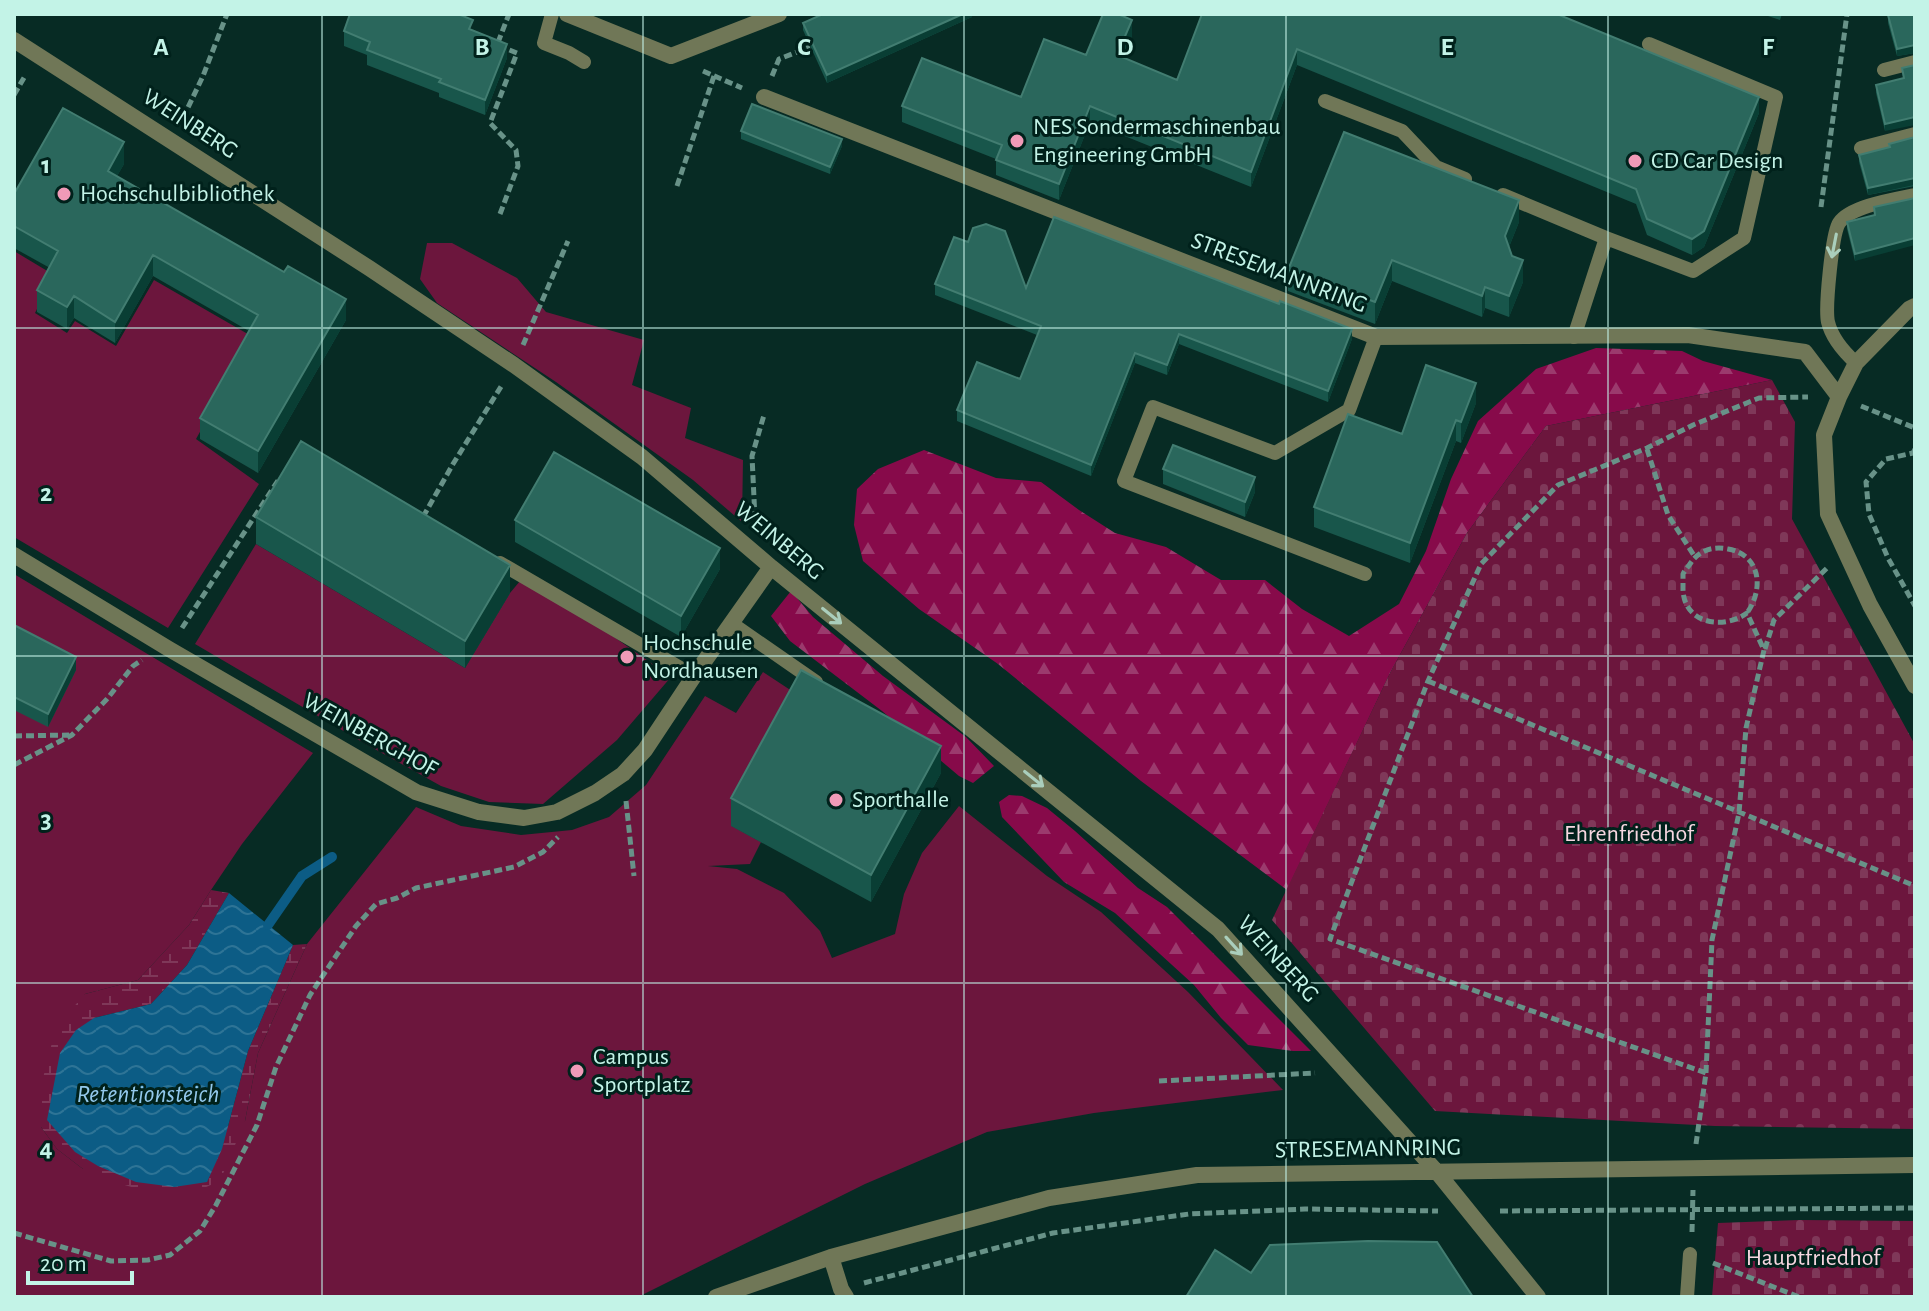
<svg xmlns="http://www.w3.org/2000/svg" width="1929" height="1311" font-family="'Alegreya Sans',sans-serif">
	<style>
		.green { fill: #6c163d }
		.forest { fill: url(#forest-firs) }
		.wetland { fill: url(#wetland-marsh) }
		.cemetery { fill: url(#cemetery-stones) }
		.water { fill: url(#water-waves) }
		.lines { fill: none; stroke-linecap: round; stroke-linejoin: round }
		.stream { stroke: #0c5c85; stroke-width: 10 }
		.path { stroke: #689288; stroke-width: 5; stroke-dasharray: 8 4; stroke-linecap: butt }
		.service { stroke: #707757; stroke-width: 14 }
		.minor { stroke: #707757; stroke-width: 16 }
		.wall { fill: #18564b }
		.shaded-wall { fill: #093e34 }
		.building { fill: #2a675c; stroke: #427d71; stroke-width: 2 }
		.oneway { stroke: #aacebc }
		.grid { fill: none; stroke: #c3f3e7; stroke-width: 2; stroke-opacity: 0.55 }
		.poi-dot { fill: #f09ab7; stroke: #00211b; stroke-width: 3 }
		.labels { text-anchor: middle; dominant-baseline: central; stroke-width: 6; stroke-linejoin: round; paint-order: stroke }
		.street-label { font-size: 24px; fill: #c3f3e7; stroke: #00211b }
		.poi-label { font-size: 24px; fill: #c3f3e7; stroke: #00211b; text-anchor: start }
		.park-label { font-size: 24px; fill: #f7d7e1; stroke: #00211b }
		.water-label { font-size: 26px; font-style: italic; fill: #92c8ec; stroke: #00211b }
		.grid-label { font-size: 26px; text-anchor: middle; font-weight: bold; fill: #c3f3e7; stroke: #00211b; stroke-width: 6; stroke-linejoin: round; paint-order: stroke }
	</style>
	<defs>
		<pattern id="forest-firs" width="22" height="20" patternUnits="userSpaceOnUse" patternTransform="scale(2)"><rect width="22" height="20" fill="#870a4a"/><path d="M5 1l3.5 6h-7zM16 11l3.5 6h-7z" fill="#9b3a6d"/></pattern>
		<pattern id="wetland-marsh" width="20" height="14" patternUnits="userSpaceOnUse" patternTransform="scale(2)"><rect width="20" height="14" fill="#6c163d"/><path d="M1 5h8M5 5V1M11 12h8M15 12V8" fill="none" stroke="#7f3859"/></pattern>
		<pattern id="cemetery-stones" width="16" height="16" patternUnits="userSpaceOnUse" patternTransform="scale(2)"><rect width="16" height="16" fill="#6c163d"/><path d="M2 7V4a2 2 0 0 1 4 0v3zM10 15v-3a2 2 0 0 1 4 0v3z" fill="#7f3859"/></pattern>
		<pattern id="water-waves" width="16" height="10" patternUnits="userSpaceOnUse" patternTransform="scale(2)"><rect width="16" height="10" fill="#0c5c85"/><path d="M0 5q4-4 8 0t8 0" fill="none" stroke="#2e7496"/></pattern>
	</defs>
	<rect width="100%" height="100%" fill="#072b24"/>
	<path class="green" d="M427 243H452L517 278 546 312 644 340 632 385 691 408 685 438 743 460 742 522 693 480 556 382 437 303 420 279Z
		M14 251 54 275 35 313 67 333 75 321 116 346 154 280 253 337 196 439 259 484 168 628 14 537Z
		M256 544 465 668 510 593 520 581 604 630 671 677 617 740 543 804 489 802 441 786 364 743 195 644Z
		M14 574 313 753 242 844 211 890 189 925 138 980 85 994 41 1127 57 1149 83 1169 245 1121 258 1053 307 944 416 807 461 826 521 835 572 830 609 817 646 785 705 696 736 713 763 672 801 697 732 826 761 842 750 864 708 866 737 869 784 893 820 931 832 958 895 934 904 894 922 853 959 806 1047 876 1101 912 1188 992 1283 1090 1094 1113 987 1132 865 1184 638 1297H14Z"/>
	<path class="forest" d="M1596 348 1682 351 1703 361 1772 380 1546 426 1467 533 1391 671 1287 890 1141 781 998 664 919 609 863 561 854 525 857 489 878 469 924 450 996 478 1041 482 1079 510 1115 533 1166 547 1221 580H1265L1302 609 1349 636 1399 604 1426 551 1451 479 1478 421 1536 369Z
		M791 591 813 617 883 676 966 737 994 766 973 783 959 776 882 711 790 641 771 616Z
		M1009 795 1022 796 1047 808 1075 831 1138 888 1167 907 1311 1051H1293L1248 1045 1221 1018 1194 985 1115 913 1064 882 1002 817 999 802Z"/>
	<path class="wetland" d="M211 890 229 893 187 965 151 1004 94 1018 222 1149 248 1051 293 945 307 944 258 1053 245 1121 220 1181 197 1191 168 1194 135 1188 104 1179 83 1169 57 1149 41 1127 40 1090 56 1027 85 994 138 980 189 925Z"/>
	<path class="cemetery" d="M1772 380 1795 422 1792 519 1915 745V1129L1715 1126 1435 1111 1272 920 1391 671 1467 533 1546 426Z
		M1799 1220 1915 1221V1297H1712L1718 1223Z"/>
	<path class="water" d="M229 893 293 945 248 1051 222 1149 207 1182 174 1187 136 1182 98 1166 75 1152 47 1120 60 1053 76 1030 94 1018 151 1004 187 965Z"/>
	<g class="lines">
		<path class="stream" d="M268 925 302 876 332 857"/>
		<path class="path" d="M703 71 742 88
			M772 76 779 59 810 47
			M14 95 25 76
			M183 118 203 76 227 14
			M677 186 714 76
			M1821 207 1847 14
			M500 214 518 166 516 150 490 123 517 53 497 45 509 14
			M523 345 568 241
			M1861 406 1915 428
			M1647 449 1668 515 1695 557
			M1915 449 1913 453 1886 459 1866 482 1869 514 1888 558 1915 606
			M423 517 453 464 502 385
			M755 519 752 456 764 415
			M182 628 279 479
			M1765 649 1774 620 1828 567
			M1428 681 1915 886
			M14 736 69 735
			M14 765 72 735 107 699 133 666 142 660
			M626 801 634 876
			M1706 1073 1712 940 1739 813 1746 728 1764 650 1747 613C1722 631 1682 623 1683 587 1683 585 1683 576 1683 574 1685 570 1688 567 1690 564 1699 550 1713 546 1728 549 1761 555 1764 589 1747 613
			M1159 1081 1315 1073
			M1696 1144 1706 1073 1330 939 1428 681 1481 564 1558 485 1647 448 1693 425 1759 398 1808 397
			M1500 1211 1915 1208
			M1692 1232 1693 1190
			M14 1233 111 1261 148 1260 170 1255 200 1231 216 1205 257 1125 276 1067 310 995 356 926 376 904 397 898 416 888 514 867 543 852 558 837
			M1713 1263 1799 1297
			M864 1283 1053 1233 1189 1214 1305 1209 1438 1211"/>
		<path class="service" d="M552 14 544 43 569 53 584 62
			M1884 70 1915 62
			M1325 101 1402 131 1436 167 1465 179
			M1861 148 1915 134
			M1503 195 1606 238 1574 337
			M1606 238 1693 271 1744 238 1776 97 1649 44
			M1856 363C1844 352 1832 339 1828 322 1825 308 1832 234 1839 223 1850 206 1896 199 1915 195
			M500 563 694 676
			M1365 574 1124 481 1153 407 1275 453 1349 410 1376 337
			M731 623 816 682
			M1687 1297 1690 1254"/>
		<path class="minor" d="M567 14 671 56 779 14
			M14 40 369 268 514 365 642 457 771 567 1218 929 1437 1172 1538 1297
			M764 97 1376 337 1688 335 1805 352 1839 397
			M1915 306 1909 309 1856 363 1839 397 1824 435 1828 514 1870 605 1915 686
			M14 555 169 649 416 792 479 812 524 818 557 812 595 793 623 774 645 750 694 676 771 567
			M831 1257 841 1289 846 1297
			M716 1297 831 1257 1049 1198 1197 1175 1915 1165"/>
	</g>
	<path class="wall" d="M972 14V17L827 83 803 30V23Z
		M1202 14 1759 113 1704 247 1692 255 1647 235 1636 204 1297 65 1251 187 1090 122 1059 200 996 175V159L902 122V106L1021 97 1086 55 1132 36 1123 58 1177 80Z
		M1762 14H1782L1780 20Z
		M1915 14V53L1897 56 1888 23V15Z
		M473 30 507 58 485 115 439 97V93L367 65V55L344 46V31Z
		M1915 65 1885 131 1876 93V85L1903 78 1902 68Z
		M741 131 842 146 830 174 741 139Z
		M1915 137V186L1868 195 1859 162V155L1889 147Z
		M124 164 117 176 346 320 258 473 200 439V418L249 331 153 276 115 343 74 318 67 329 37 312V290L50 268 14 248V194Z
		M1915 198 1855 261 1847 229V222L1874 215V207Z
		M1519 222 1509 247 1523 282 1509 317 1485 308 1482 317 1392 281 1375 324 1288 291V270Z
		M935 284 1026 288 1352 339 1328 402 1179 344 1167 375 1135 363 1091 476 957 421V410L1020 379 1037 335 935 295Z
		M1476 403 1461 443 1456 441 1410 563 1314 527V507L1402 434Z
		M1163 469 1255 492 1245 517 1163 484Z
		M256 517 510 593 465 668 256 544Z
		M515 520 720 569 681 637 515 542Z
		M14 625 76 670 48 727 14 710Z
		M941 773 871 902 731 826V798Z"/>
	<path class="shaded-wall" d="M963 14H972V17L827 83V75Z
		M1132 20V36L1117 71V55Z
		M507 44V58L485 115V100Z
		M1915 45V53L1897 56V49Z
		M1297 49V65L1251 187V172Z
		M1759 97V113L1704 247 1692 255V239Z
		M1090 106V122L1059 200V184Z
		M1915 117V125L1885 131V124Z
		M842 139V146L830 174V167Z
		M124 142V164L108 192V171Z
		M1914 178V185L1868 195V188Z
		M1519 200V222L1505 257V236Z
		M1915 238V245L1855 261V254Z
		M153 255V276L115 343V322Z
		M1392 260V281L1375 324V302Z
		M1523 260V282L1509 317V296Z
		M1485 287V308L1482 317V296Z
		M74 296V318L67 329V307Z
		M346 299V320L258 473V451Z
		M1352 329V339L1328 402V391Z
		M1179 334V344L1167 375V365Z
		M1135 353V363L1091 476V465Z
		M1476 383V403L1461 443V422Z
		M1456 420V441L1410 563V543Z
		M1255 477V492L1245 517V502Z
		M720 548V569L681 637V616Z
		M510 565V593L465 668V641Z
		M76 657V670L48 727V714Z
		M941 746V773L871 902V875Z"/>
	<path class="building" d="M350 14H458L473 20 469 29 507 44 485 100 439 82 441 79 367 50 370 42 344 31Z
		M823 14H963L827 75 803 23Z
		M1103 14H1118L1132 20 1117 55 1177 80 1202 14H1557L1759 97 1704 231 1692 239 1647 219 1636 189 1297 49 1251 172 1090 106 1059 184 996 160 1002 145 902 106 922 58 1021 97 1044 39 1086 55Z
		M1893 14H1915V45L1897 49 1888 15Z
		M1915 65V117L1885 124 1876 85 1904 78 1902 68Z
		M752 104 842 139 830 167 741 131Z
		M63 108 124 142 108 171 284 272 288 266 346 299 258 451 200 418 258 315 153 255 115 322 74 296 67 307 37 290 58 251 14 226V194Z
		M1344 132 1519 200 1505 236 1512 256 1523 260 1509 296 1485 287 1482 296 1392 260 1375 302 1288 270Z
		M1915 137V178L1868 188 1859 155 1890 147 1889 144Z
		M1915 198V238L1855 254 1847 222 1875 215 1874 207Z
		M1054 217 1279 304 1280 301 1352 329 1328 391 1179 334 1167 365 1135 353 1091 465 957 410 977 362 1020 379 1041 326 935 284 954 237 968 242 973 228 986 224 1005 231 1026 288Z
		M1426 365 1476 383 1461 422 1456 420 1410 543 1314 507 1348 414 1402 434Z
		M301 441 510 565 465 641 256 517Z
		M1173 445 1255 477 1245 502 1163 469Z
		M554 452 720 548 681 616 515 520Z
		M14 625 76 657 48 714 14 697Z
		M801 670 941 746 871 875 731 798Z
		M1368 1241 1437 1242 1473 1297H1186L1215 1250 1251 1273 1270 1245Z"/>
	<defs><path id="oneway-shaft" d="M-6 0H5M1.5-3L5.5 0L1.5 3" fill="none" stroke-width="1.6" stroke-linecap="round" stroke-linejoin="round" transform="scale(2)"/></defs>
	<g class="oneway">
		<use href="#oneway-shaft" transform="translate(1834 246) rotate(101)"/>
		<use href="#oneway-shaft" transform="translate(832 616) rotate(39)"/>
		<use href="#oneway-shaft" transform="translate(1034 779) rotate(39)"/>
		<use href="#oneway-shaft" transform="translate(1234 946) rotate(48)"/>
	</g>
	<path class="grid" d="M322 14V1297M643 14V1297M964 14V1297M1286 14V1297M1608 14V1297M14 328H1915M14 656H1915M14 983H1915"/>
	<g class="poi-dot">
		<circle cx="1017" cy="141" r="8"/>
		<circle cx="1635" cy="161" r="8"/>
		<circle cx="64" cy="194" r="8"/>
		<circle cx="627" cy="657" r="8"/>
		<circle cx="836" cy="800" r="8"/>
		<circle cx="577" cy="1071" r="8"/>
	</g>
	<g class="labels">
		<g class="street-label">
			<text transform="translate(190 124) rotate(33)">WEINBERG</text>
			<text transform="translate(1279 273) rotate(21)">STRESEMANNRING</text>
			<text transform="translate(779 541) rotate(40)">WEINBERG</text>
			<text transform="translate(370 735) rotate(29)">WEINBERGHOF</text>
			<text transform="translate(1278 959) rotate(48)">WEINBERG</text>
			<text transform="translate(1368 1149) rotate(-1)">STRESEMANNRING</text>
		</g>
		<g class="poi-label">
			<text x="1033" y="127">NES Sondermaschinenbau<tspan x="1033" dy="28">Engineering GmbH</tspan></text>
			<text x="1651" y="161">CD Car Design</text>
			<text x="80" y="194">Hochschulbibliothek</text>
			<text x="643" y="643">Hochschule<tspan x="643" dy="28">Nordhausen</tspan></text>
			<text x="852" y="800">Sporthalle</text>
			<text x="593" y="1057">Campus<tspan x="593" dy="28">Sportplatz</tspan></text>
		</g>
		<g class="park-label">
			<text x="1629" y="834">Ehrenfriedhof</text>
			<text x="1813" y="1258">Hauptfriedhof</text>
		</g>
		<g class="water-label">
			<text x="148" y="1094">Retentionsteich</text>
		</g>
	</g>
	<g class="grid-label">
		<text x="161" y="55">A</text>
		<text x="482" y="55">B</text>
		<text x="804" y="55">C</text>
		<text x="1125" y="55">D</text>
		<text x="1447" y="55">E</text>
		<text x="1768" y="55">F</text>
		<text x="46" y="173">1</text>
		<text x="46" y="501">2</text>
		<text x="46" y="828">3</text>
		<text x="46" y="1156">4</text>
	</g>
	<rect width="1929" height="1311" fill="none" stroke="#c3f3e7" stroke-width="32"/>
	<path d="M28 1271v12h104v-12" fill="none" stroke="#c3f3e7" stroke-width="4"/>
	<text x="40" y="1271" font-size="24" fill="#c3f3e7" stroke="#00211b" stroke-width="6" paint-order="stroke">20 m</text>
</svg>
